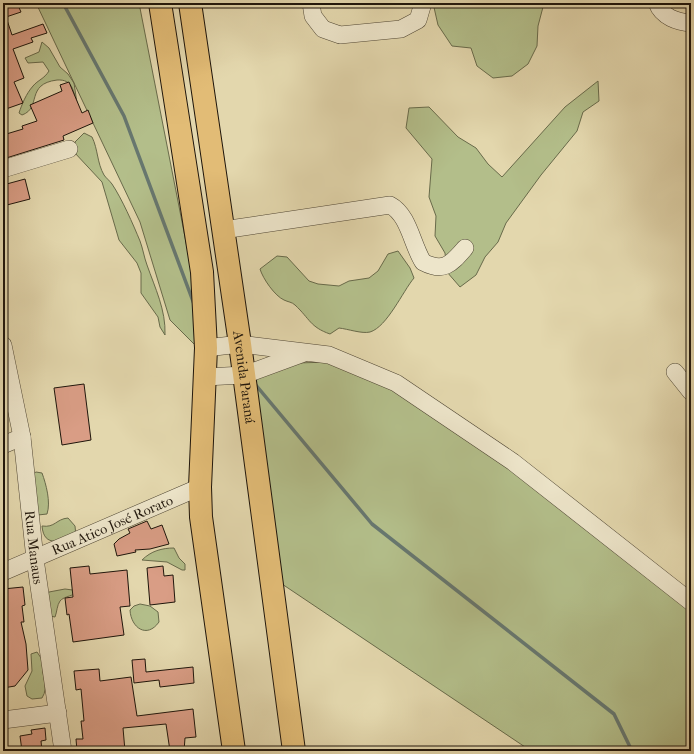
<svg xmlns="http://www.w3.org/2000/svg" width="694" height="754" font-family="'IM FELL French Canon',serif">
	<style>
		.green { fill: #b3be8a; stroke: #686a4a }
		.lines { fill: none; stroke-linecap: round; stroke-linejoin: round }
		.stream { stroke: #67776f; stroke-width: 3.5 }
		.building { fill: #d99d85; stroke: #1e150b }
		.minor-casing { stroke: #4f4634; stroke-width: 18 }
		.major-casing { stroke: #1e150b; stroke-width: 24 }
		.minor { stroke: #ede5ca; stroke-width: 17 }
		.major { stroke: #e2bc76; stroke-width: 22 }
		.labels { text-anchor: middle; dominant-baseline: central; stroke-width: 3.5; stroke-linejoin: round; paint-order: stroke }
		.street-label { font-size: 14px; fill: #1e150b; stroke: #ede5ca }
	</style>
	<rect width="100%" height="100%" fill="#e3d7ad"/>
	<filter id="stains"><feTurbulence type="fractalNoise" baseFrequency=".005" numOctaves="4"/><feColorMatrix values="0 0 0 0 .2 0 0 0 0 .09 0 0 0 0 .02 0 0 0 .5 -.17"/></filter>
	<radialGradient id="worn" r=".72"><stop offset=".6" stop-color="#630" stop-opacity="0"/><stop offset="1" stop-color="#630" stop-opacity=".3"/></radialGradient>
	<path class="green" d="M36 3H139L196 293 197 347 170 320 140 222Z
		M433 3H547L543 7 538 26 537 46 528 64 512 76 493 78 477 66 471 48 452 46 438 25Z
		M42 42 49 48 60 67 68 74 74 83 77 103C73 91 73 79 57 80 25 84 42 108 22 115L19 113C22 104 26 94 33 86 38 80 44 79 49 71L43 62 28 63 25 58 39 52Z
		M598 81 599 101 583 112 577 131 541 175 506 223 498 242 485 257 476 275 460 287 447 272 445 253 435 236 436 216 429 197 432 159 406 128 409 108 429 107 458 137 476 148 488 164 502 177 565 107Z
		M84 133 92 137C98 149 97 163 104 175 106 178 109 180 112 184 122 199 133 224 140 241 143 249 144 257 147 265 155 288 166 310 165 335L160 327 158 317 141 293V273L137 263 119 240 102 182 74 152 75 142Z
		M398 251 410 268 414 278C403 291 387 327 370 332 362 334 348 329 339 328L330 334C310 327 310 319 295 305 292 302 288 302 284 300 275 296 263 279 260 269L277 256 287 257 309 281 318 284 339 286 349 281 369 278 378 271 388 254Z
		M331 362 399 392 517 469 691 609V751H531L282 584 254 376 296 363Z
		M36 472 42 473C46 484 51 502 47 514L38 515 31 475Z
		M68 518 75 526 76 536C62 540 44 549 42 526 55 528 56 519 68 518Z
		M174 548 179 558 185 564V570H182L167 562 142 560C151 551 162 548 174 548Z
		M65 589 80 591C74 596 64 596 60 601 57 605 57 612 55 617L50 616 47 597 49 592Z
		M140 604 150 606 158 612 159 622C147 639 131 628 130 610L134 606Z
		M37 652 43 661C40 674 50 686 42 698L32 699 27 696 25 686 32 671 31 654Z"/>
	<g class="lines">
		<path class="stream" d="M63 3 124 116 194 304
			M255 384 372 524 614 714 632 751"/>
	</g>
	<path class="building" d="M3 3H17L21 12 6 17 12 35 43 24 47 33 31 38 33 42 13 49 24 78 14 82 23 103 3 110Z
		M69 82 82 113 88 110 93 123 63 136 64 140 3 159V135L23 129 22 126 37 121 30 105 62 91 60 85Z
		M25 179 30 199 3 206V185Z
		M84 384 91 440 62 445 54 388Z
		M147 521 151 529 162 525 169 544 150 549 135 550 136 552 117 556 114 544 119 539 130 533 128 529Z
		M89 566 90 574 127 570 130 606 120 607 124 635 73 642 69 614 67 615 65 598 73 597 70 568Z
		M163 566 164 576 173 575 175 602 150 605 147 568Z
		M23 587 25 605 22 606 24 622H21L26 644 28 670 15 686 3 688V589Z
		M145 659 146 672 193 667 194 683 160 687 159 680 134 683 132 660Z
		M99 669 100 681 131 677 137 716 193 709 196 737 185 738 184 751H170L166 724 123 728 125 751H102V750L77 751 76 739H83L81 721H84L81 689 76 690 74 671Z
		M45 728 46 740 41 741 42 751H22L20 736 32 734 31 730Z"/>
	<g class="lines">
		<g class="minor-casing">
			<g id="minor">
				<path d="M311 3 313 16 323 29 340 35 401 29 418 20 423 3"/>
				<path d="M657 3C662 17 678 22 691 23"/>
				<path d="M3 169 69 149"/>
				<path d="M223 230 390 205C409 215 412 245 423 262 444 273 451 264 465 248"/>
				<path id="s1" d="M3 345 22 437 35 559 63 751"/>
				<path d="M206 348 240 344 329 355 396 383 513 462 691 602"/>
				<path d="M675 372 691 392"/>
				<path d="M205 377 244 375 304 353"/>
				<path d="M3 445 22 437"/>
				<path id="s2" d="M3 572 200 487"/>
				<path d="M3 720 58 713"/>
			</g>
		</g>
		<g class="major-casing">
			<g id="major">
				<path d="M160 3 202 272 206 348 200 487 201 517 234 751"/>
				<path id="s3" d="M190 3 240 344 294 751"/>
			</g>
		</g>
		<use href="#minor" class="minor"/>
		<use href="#major" class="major"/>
	</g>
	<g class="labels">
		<g class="street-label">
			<text stroke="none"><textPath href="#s3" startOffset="378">Avenida Paraná</textPath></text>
			<text stroke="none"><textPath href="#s2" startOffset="119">Rua Atico José Rorato</textPath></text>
			<text stroke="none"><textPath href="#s1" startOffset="205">Rua Manaus</textPath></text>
		</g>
	</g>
	<rect width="694" height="754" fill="none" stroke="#e3d7ad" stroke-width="16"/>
	<rect x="4" y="4" width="686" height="746" fill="none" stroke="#1e150b" stroke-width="2"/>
	<rect x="8" y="8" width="678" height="738" fill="none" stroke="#1e150b"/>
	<rect width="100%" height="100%" filter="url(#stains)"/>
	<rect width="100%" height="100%" fill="url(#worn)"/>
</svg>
